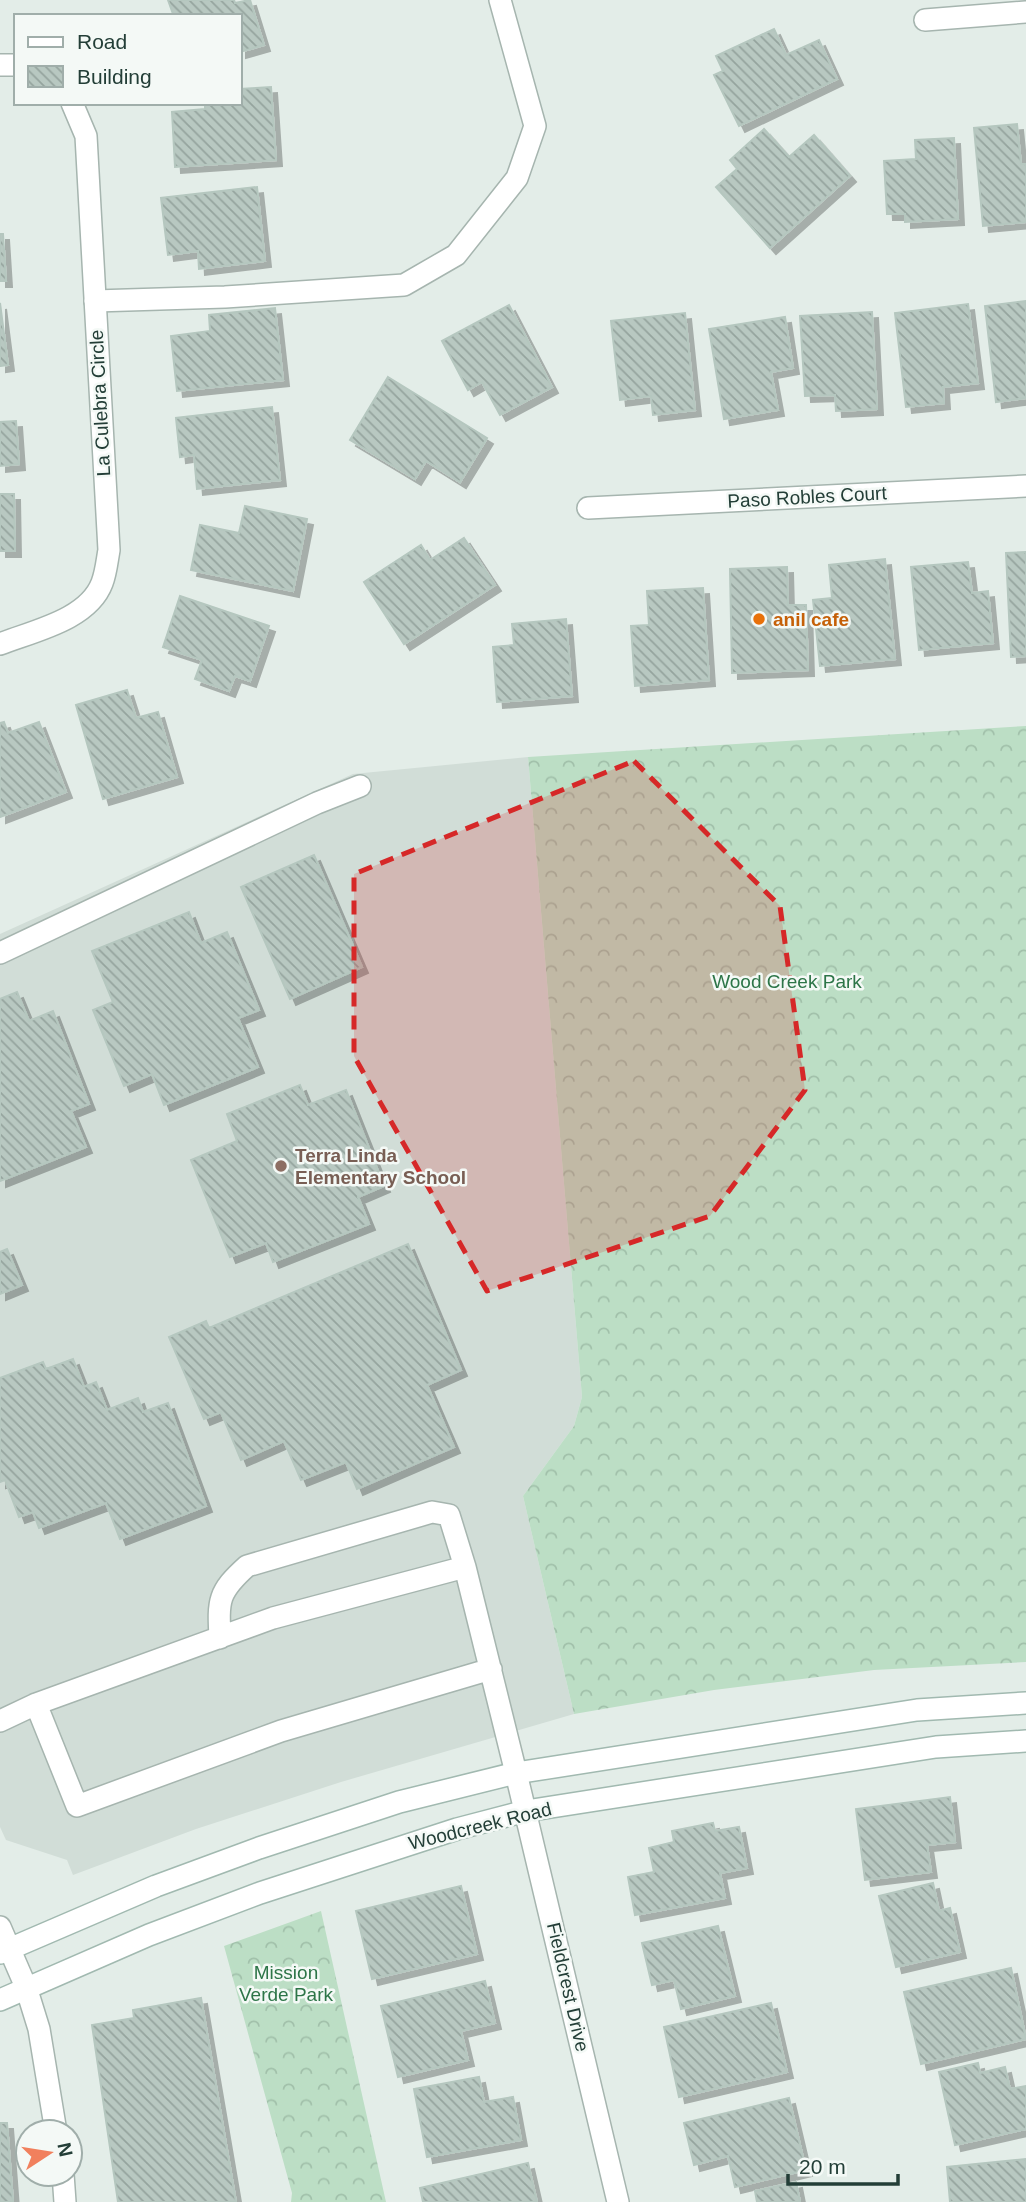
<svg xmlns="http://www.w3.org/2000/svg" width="1026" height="2202" font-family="Arial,sans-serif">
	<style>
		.built { fill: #d1ddd7 }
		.forest { fill: url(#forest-crowns) }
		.building { fill: url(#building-back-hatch); stroke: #b5c7bf; stroke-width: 2; filter: url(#shadow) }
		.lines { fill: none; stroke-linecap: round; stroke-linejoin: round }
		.service-casing { stroke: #a6b5af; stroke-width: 24 }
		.minor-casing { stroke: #a6b5af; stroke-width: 24 }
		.tertiary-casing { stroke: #a6b5af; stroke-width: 24 }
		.secondary-casing { stroke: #a1b9b0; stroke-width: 24 }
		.service { stroke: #fff; stroke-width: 21 }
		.minor { stroke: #fff; stroke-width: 21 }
		.tertiary { stroke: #fff; stroke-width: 21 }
		.secondary { stroke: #fff; stroke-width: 21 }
		.marked { fill: #d62828; fill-opacity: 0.2; stroke: #d62828; stroke-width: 5; stroke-dasharray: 14 9; stroke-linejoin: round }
		.food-dot { fill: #e8710a; stroke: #f4f9f6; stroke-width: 2.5 }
		.education-dot { fill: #8d6e63; stroke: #f4f9f6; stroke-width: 2.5 }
		.labels { text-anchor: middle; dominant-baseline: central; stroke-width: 5; stroke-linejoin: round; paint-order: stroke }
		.street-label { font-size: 19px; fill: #233e37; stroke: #f4f9f6 }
		.food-label { font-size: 19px; font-weight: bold; fill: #c56008; stroke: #f4f9f6; text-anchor: start }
		.park-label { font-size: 19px; fill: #2d7548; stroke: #f4f9f6 }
		.education-label { font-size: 19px; font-weight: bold; fill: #785e54; stroke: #f4f9f6; text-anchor: start }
	</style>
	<defs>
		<pattern id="forest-crowns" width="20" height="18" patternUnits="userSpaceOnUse" patternTransform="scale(1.75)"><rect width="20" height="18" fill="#bcdec5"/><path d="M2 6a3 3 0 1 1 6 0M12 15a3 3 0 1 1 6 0" fill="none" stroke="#a1c0aa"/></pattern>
		<pattern id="building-back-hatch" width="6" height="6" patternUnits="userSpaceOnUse" patternTransform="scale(1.75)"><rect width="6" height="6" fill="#b8c8c1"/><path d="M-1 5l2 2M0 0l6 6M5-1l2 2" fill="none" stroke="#95a49e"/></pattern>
		<filter id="shadow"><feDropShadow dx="6" dy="6" stdDeviation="0" flood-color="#0004"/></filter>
	</defs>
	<rect width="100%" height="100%" fill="#e3ede8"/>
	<path class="built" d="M528 757 582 1397 574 1426 523 1496 574 1714 341 1782 196 1829 73 1875 67 1860 6 1840 0 1827V934L353 774Z"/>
	<path class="forest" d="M1026 726V1662L874 1670 714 1690 574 1714 523 1496 574 1426 582 1397 528 757Z
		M321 1911 386 2202H291L292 2193 224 1946Z"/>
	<path class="building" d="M168 0H234L235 3 250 0 264 45 240 52V16H168L173 14Z
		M774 29 786 55 819 40 837 79 739 126 714 75 723 71 716 56Z
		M271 87 276 160 175 167 172 112 205 109V103H240V89Z
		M1017 124 1021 164H1026V222L983 226 974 128Z
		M764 129 789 157 814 135 850 176 770 248 716 187 737 169 730 160Z
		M954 138 958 219 905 222V214H887L884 161 916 159 915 140Z
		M257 187 265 261 199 269 198 251 168 255 161 198Z
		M0 234H3L6 281H0Z
		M1026 301V398L996 402 985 306Z
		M0 303 8 365 0 366Z
		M968 304 978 383 943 387 944 403 906 407 895 313Z
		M509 305 552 387 500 415 482 382 468 390 442 341Z
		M275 308 283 380 177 391 171 336 210 331 209 315Z
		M872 312 877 409 836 411 835 395 805 396 800 316Z
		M685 313 695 410 653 415 651 396 620 400 611 321Z
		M785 317 793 368 771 372 778 410 724 419 709 329Z
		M388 377 487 438 460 482 426 461 415 479 350 440Z
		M272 407 280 480 197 489 194 455 180 457 176 418Z
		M16 421 19 464 0 466V422Z
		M0 494H14L15 551H0Z
		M245 506 307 519 293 591 191 570 200 525 239 533Z
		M464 538 495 585 404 644 364 582 421 545 430 560Z
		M1026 552V656L1011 657 1006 553Z
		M885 559 895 659 820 666 813 600 832 598 829 565Z
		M968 562 972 593 988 591 993 643 919 650 911 567Z
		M787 567 788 605H806L808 670 732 673 730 569Z
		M703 588 709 680 635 686 631 626 649 625 647 591Z
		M180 596 269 626 250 681 235 676 229 691 195 679 202 660 163 647Z
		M566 619 572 696 497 702 493 647 514 645 512 624Z
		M127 690 136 718 158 712 177 777 103 799 76 705Z
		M4 722 8 733 39 722 66 792 0 817V723Z
		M314 855 362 967 290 999 241 887Z
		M189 912 201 943 227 932 259 1010 238 1018 258 1067 164 1105 152 1074 124 1086 93 1010 113 1002 92 951Z
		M17 992 29 1021 53 1011 89 1104 71 1111 86 1147 0 1181V999Z
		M300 1085 308 1105 346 1090 384 1186 358 1197 369 1224 273 1262 266 1243 230 1257 191 1160 237 1141 227 1114Z
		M408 1244 461 1370 427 1385 454 1447 357 1489 346 1462 301 1480 284 1441 241 1460 221 1412 204 1419 169 1337 206 1321 209 1328Z
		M7 1249 22 1285 0 1294V1252Z
		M73 1359 84 1387 96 1382 107 1410 138 1398 143 1412 168 1403 206 1506 120 1539 106 1503 39 1528 33 1512 19 1517 5 1480 0 1482V1378L43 1362 46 1369Z
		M950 1797 955 1842 927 1845 931 1872 865 1880 856 1809Z
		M713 1823 715 1831 739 1827 747 1868 720 1873 725 1898 635 1915 628 1877 654 1872 649 1848 674 1842 672 1831Z
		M933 1883 939 1911 950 1908 960 1952 896 1967 879 1896Z
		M461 1886 477 1954 372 1979 356 1911Z
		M718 1926 735 1996 681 2009 674 1980 652 1985 642 1943Z
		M1011 1968 1026 2039 921 2064 904 1992Z
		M485 1981 495 2023 461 2031 468 2060 398 2077 381 2006Z
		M201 1998 236 2202H118L92 2025 134 2018 133 2010Z
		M771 2003 787 2072 679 2097 664 2027Z
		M978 2063 980 2073 1005 2067 1010 2089 1026 2086V2129L955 2145 939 2072Z
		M479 2077 484 2102 513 2097 521 2140 427 2157 414 2089Z
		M789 2098 806 2170 735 2187 728 2156 694 2165 684 2123Z
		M0 2123H7L13 2202H0Z
		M1026 2159V2202H950L947 2167Z
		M528 2163 537 2202H423L420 2188Z
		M796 2182 800 2202H757L755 2191Z"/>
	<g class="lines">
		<g class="service-casing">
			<path id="service" d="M95 301 225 297 404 285 456 255 517 178 535 126 500 0
				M0 953 317 803 360 786
				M220 1638C218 1600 218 1592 247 1566L432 1512 449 1515 465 1567 516 1773
				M36 1704 77 1806 281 1731 491 1669
				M0 1721 36 1704 273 1618 465 1567"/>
		</g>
		<g class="minor-casing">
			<path id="minor" d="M925 20 1026 12
				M0 65H16
				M588 508 1026 486
				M0 644C33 631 88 620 102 583 106 573 107 561 109 550L86 136 72 103
				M0 1927 26 1987 39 2029 56 2132
				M63 2174 65 2202"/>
		</g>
		<g class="tertiary-casing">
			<path id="tertiary" d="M516 1773 618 2202"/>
		</g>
		<g class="secondary-casing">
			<path id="secondary" d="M0 1953 156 1886 259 1848 399 1802 516 1773 917 1710 1026 1703
				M0 2000 149 1935 260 1893 457 1829 526 1811 936 1747 1026 1741"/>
		</g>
		<use href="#service" class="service"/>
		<use href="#minor" class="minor"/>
		<use href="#tertiary" class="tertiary"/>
		<use href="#secondary" class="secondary"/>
	</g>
	<path class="marked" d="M634 761 780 906 805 1090 710 1216 487 1291 354 1056V874Z"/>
	<circle class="food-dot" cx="759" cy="619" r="7"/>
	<circle class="education-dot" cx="281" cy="1166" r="7"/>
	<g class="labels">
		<g class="street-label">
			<text transform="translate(100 403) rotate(-93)">La Culebra Circle</text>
			<text transform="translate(807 497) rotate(-3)">Paso Robles Court</text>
			<text transform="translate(480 1826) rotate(-14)">Woodcreek Road</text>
			<text transform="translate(568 1987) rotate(77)">Fieldcrest Drive</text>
		</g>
		<g class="food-label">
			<text x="773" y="619">anil cafe</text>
		</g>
		<g class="park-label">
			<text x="787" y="981">Wood Creek Park</text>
			<text x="286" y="1972">Mission<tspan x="286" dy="22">Verde Park</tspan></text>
		</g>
		<g class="education-label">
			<text x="295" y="1155">Terra Linda<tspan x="295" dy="22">Elementary School</tspan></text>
		</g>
	</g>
	<rect x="14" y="14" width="228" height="91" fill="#f4f9f6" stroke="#a0aeaa" stroke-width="2"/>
	<rect x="28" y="37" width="35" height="10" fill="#ffffff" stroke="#a0aeaa" stroke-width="2"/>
	<text x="77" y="49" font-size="21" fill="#233e37">Road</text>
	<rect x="28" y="66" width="35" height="21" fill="url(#building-back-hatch)" stroke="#a0aeaa" stroke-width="2"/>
	<text x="77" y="84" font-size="21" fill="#233e37">Building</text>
	<g transform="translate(49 2153) rotate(78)"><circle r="33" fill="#f4f9f6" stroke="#a0aeaa" stroke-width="2"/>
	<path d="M0-5L12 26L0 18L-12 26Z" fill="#f1805d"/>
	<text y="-10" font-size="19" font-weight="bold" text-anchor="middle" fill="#233e37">N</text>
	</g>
	<path d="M788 2174v10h110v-10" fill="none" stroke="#233e37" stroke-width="3.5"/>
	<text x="799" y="2174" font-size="21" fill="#233e37" stroke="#f4f9f6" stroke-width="5" paint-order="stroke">20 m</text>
</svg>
